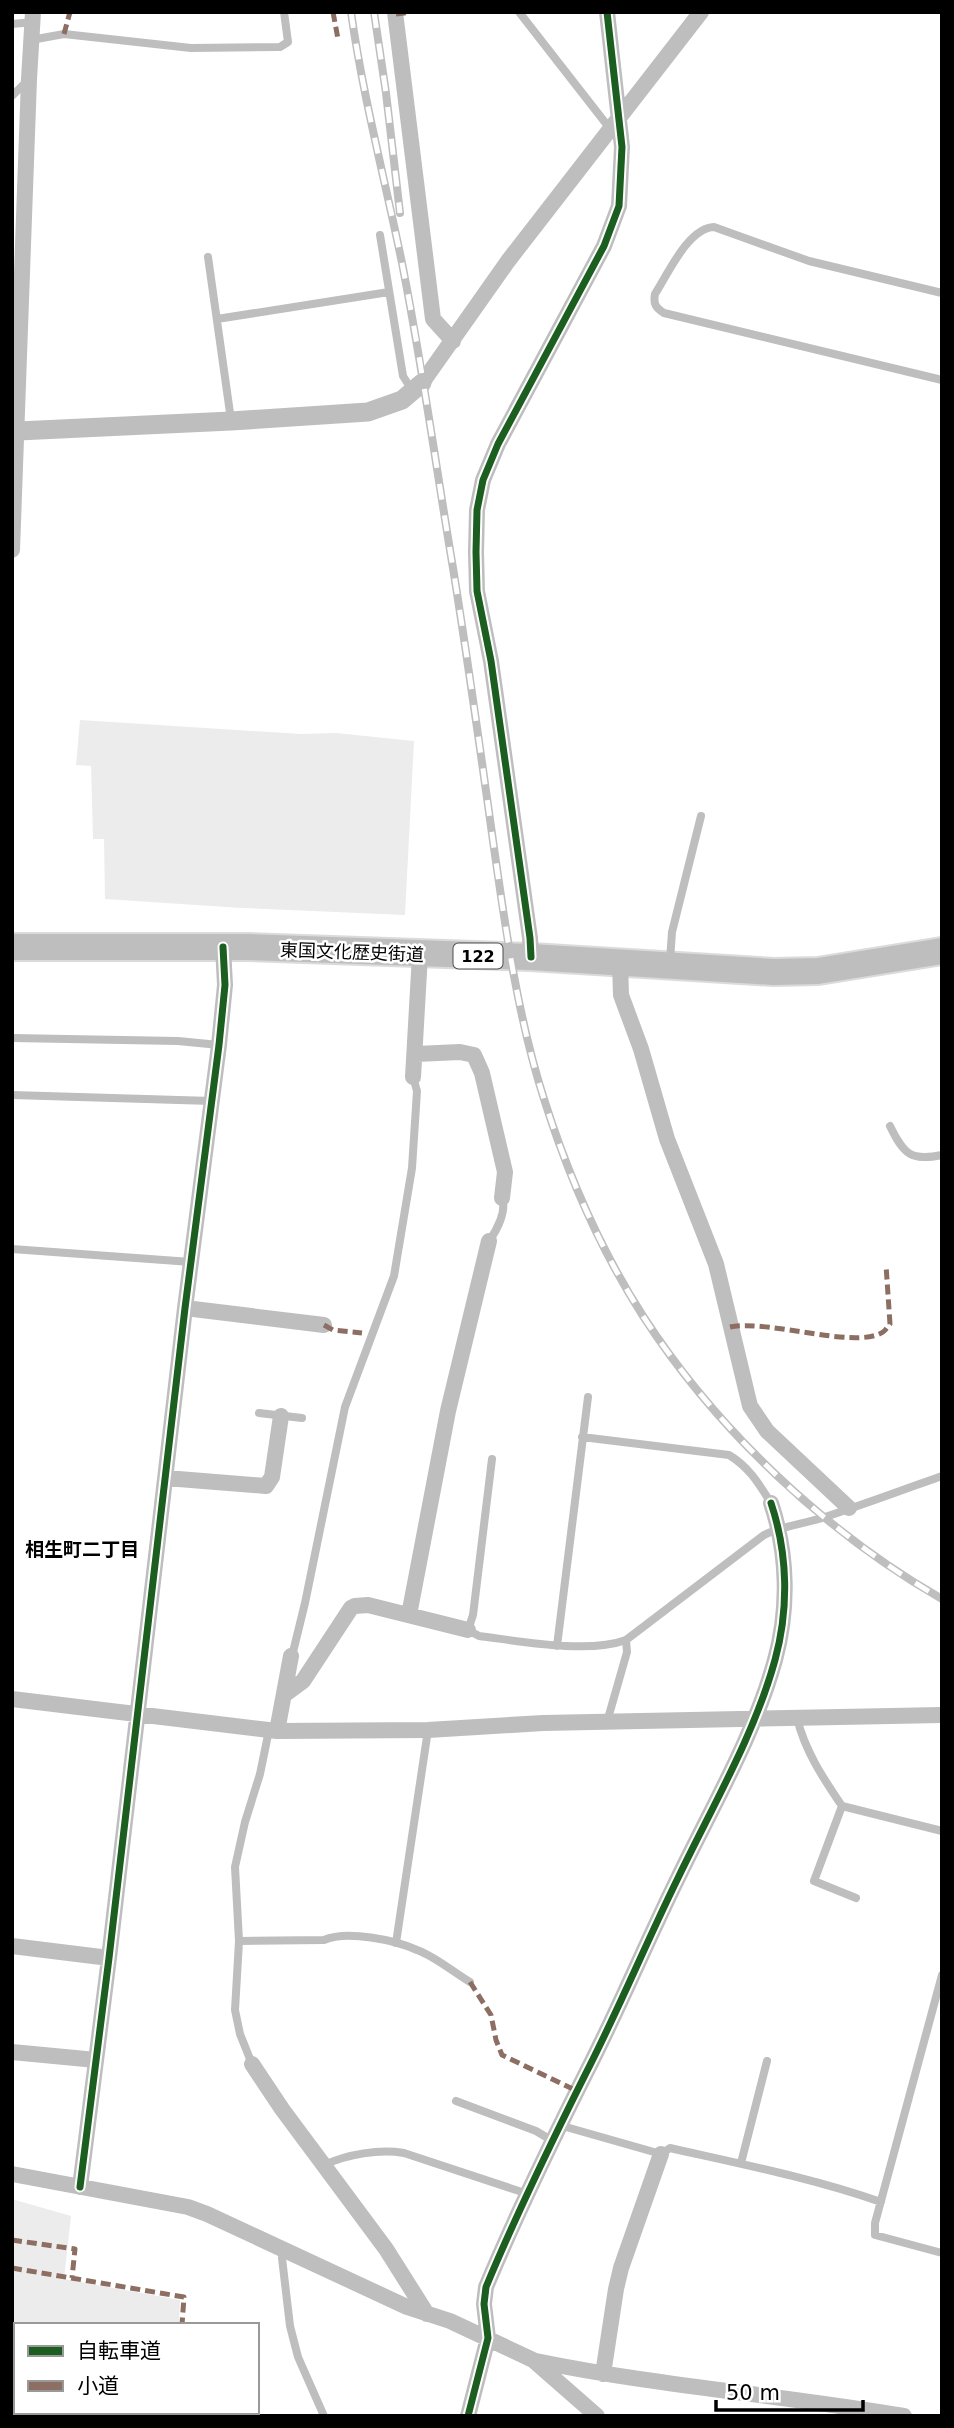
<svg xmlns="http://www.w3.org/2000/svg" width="954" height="2428" font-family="'DejaVu Sans','Noto Sans JP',sans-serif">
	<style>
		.green { fill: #ececec }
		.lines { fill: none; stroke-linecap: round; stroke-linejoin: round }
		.trunk-casing { stroke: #dbdbdb; stroke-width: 30 }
		.service { stroke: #bebebe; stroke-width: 8 }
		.minor { stroke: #bebebe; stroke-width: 16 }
		.tertiary { stroke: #bebebe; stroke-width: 19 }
		.trunk { stroke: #bebebe; stroke-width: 26 }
		.rail-casing { stroke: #bebebe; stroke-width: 8 }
		.rail { stroke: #fff; stroke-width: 5; stroke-dasharray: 16; stroke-linecap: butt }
		.quiet { stroke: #8d6e63; stroke-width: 5; stroke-dasharray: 10 5; stroke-linecap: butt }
		.cycleway-casing { stroke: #fff; stroke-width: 11 }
		.cycleway { stroke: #1b5e20; stroke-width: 7 }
		.labels { text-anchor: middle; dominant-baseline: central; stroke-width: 5; stroke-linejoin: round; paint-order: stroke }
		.shield { fill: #fff; stroke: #4c4c4c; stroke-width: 2 }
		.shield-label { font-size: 16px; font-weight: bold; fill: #000 }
		.street-label { font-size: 18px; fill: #000; stroke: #fff }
		.neighbourhood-label { font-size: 19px; font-weight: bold; fill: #000; stroke: #fff }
	</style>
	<rect width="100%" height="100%" fill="#fff"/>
	<path class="green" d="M80 720 301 734 336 733 414 741 405 915 242 908 105 899 104 839H93L91 766 76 765Z
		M12 2199 71 2216 64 2279 180 2300 179 2325H16V2376H12Z"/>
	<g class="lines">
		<g class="trunk-casing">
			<path id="trunk" d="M12 947H248L531 957 774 972 818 971 942 951"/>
		</g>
		<path class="service" d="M519 12 611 130
			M12 24 33 22
			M31 40 64 34 191 48 280 47 288 42 284 12
			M12 96 29 79
			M380 235 403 376 413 392
			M208 257 231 420
			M942 293 809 261 714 227C688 228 668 274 655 294 653 304 656 308 664 313L942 380
			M217 319 389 292
			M670 960 672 932 701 816
			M12 1038 178 1041 219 1045
			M12 1095 212 1101
			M890 1126C904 1155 911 1161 942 1155
			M489 1241C497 1230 507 1211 502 1198
			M12 1249 191 1262
			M259 1413 302 1418
			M582 1437 729 1455C749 1467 759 1484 771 1503
			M492 1459 473 1615 468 1630 479 1636C519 1641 588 1654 626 1640
			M557 1646 588 1397
			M292 1656 305 1603 345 1407 394 1276 412 1168 417 1091 413 1077
			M797 1718C805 1751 823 1778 842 1806L942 1831
			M607 1722 627 1652 626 1640 764 1535C782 1526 802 1524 822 1518 862 1505 902 1490 942 1476
			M842 1806 814 1881 856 1898
			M239 1941 324 1940C347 1930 395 1940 417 1950 436 1957 453 1972 470 1982
			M396 1943 428 1730
			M942 1975 875 2223V2235L942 2253
			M252 2064 240 2034 235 2010 239 1941 235 1867 245 1822 260 1774 269 1730
			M456 2101 536 2131 551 2140
			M559 2125 661 2154 670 2148C741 2164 812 2178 881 2202
			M741 2163 767 2061
			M324 2165C348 2154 379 2149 404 2153L528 2194
			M284 2250 282 2258 290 2326 298 2357 324 2416"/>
		<path class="minor" d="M395 12 433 319 453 341
			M422 383 508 261 701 12
			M12 550 29 79 33 12
			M531 957 530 938 491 661 477 591 476 552 477 510 483 480 498 444 604 246 619 206 622 147 607 12
			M620 962 621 995 641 1049 667 1139 716 1264 750 1406 767 1431 849 1508
			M416 1054 460 1052 474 1055 482 1073 505 1172 502 1198
			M413 1077 420 955
			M185 1308 324 1325
			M166 1478 266 1486 272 1477 281 1416
			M409 1615 448 1411 489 1241
			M284 1695 303 1681 351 1608 355 1606 368 1605 468 1630
			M12 1699 277 1731 428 1730 543 1723 942 1715
			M277 1731 291 1656
			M12 1946 109 1958
			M12 2052 96 2060
			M252 2064 282 2109 386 2249 427 2314
			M12 2174 188 2207 207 2214 407 2307 450 2321 533 2360 597 2416
			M80 2187 109 1958 185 1308 219 1045 225 985 223 947
			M536 2361C657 2386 782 2395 904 2416
			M603 2374 616 2289 621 2268 661 2154
			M468 2416 488 2338 484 2304 486 2287C516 2215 550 2145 585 2075 618 2011 646 1943 678 1878 712 1807 754 1736 775 1660 789 1609 788 1554 771 1503"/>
		<path class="tertiary" d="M18 431 231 421 368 412 402 400 422 383"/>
		<use href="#trunk" class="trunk"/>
		<g class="rail-casing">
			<path id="rail" d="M351 12C363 97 385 180 402 263 422 364 436 467 453 568 468 661 481 755 494 848 506 932 518 1018 544 1099 568 1175 600 1249 643 1316 716 1429 825 1532 942 1599
				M374 12 386 93 400 213"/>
		</g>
		<use href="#rail" class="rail"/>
		<path class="quiet" d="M333 12 338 39
			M396 14 411 12
			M64 34 70 12
			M324 1325 333 1330 362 1333
			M730 1327C768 1319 856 1350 883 1332 886 1330 888 1326 890 1324L886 1265
			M470 1982 491 2015 496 2040 502 2055 577 2091
			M12 2240 75 2249 72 2278
			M12 2268 184 2297 182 2325
			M12 2364H16"/>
		<g class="cycleway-casing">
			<path id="cycleway" d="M531 957 530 938 491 661 477 591 476 552 477 510 483 480 498 444 604 246 619 206 622 147 607 12
				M80 2187 109 1958 185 1308 219 1045 225 985 223 947
				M468 2416 488 2338 484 2304 486 2287C516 2215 550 2145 585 2075 618 2011 646 1943 678 1878 712 1807 754 1736 775 1660 789 1609 788 1554 771 1503"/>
		</g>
		<use href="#cycleway" class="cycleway"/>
	</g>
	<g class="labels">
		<rect class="shield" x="453.5" y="943.5" width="49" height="25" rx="5"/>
		<g class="shield-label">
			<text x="478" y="956">122</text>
		</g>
		<g class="street-label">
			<text transform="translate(352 952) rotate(2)">東国文化歴史街道</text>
		</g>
		<g class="neighbourhood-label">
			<text x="82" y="1549">相生町二丁目</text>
		</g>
	</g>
	<rect width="954" height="2428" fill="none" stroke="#000000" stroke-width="28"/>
	<rect x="14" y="2323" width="245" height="91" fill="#ffffff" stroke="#999999" stroke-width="2"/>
	<rect x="28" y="2346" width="35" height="10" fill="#1b5e20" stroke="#999999" stroke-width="2"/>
	<text x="77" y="2358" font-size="21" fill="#000000">自転車道</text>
	<rect x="28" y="2381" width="35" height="10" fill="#8d6e63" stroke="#999999" stroke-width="2"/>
	<text x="77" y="2393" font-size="21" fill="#000000">小道</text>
	<path d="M716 2400v10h147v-10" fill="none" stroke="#000000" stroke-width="3.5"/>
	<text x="726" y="2400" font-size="21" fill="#000000" stroke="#ffffff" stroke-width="5" paint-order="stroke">50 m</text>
</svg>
